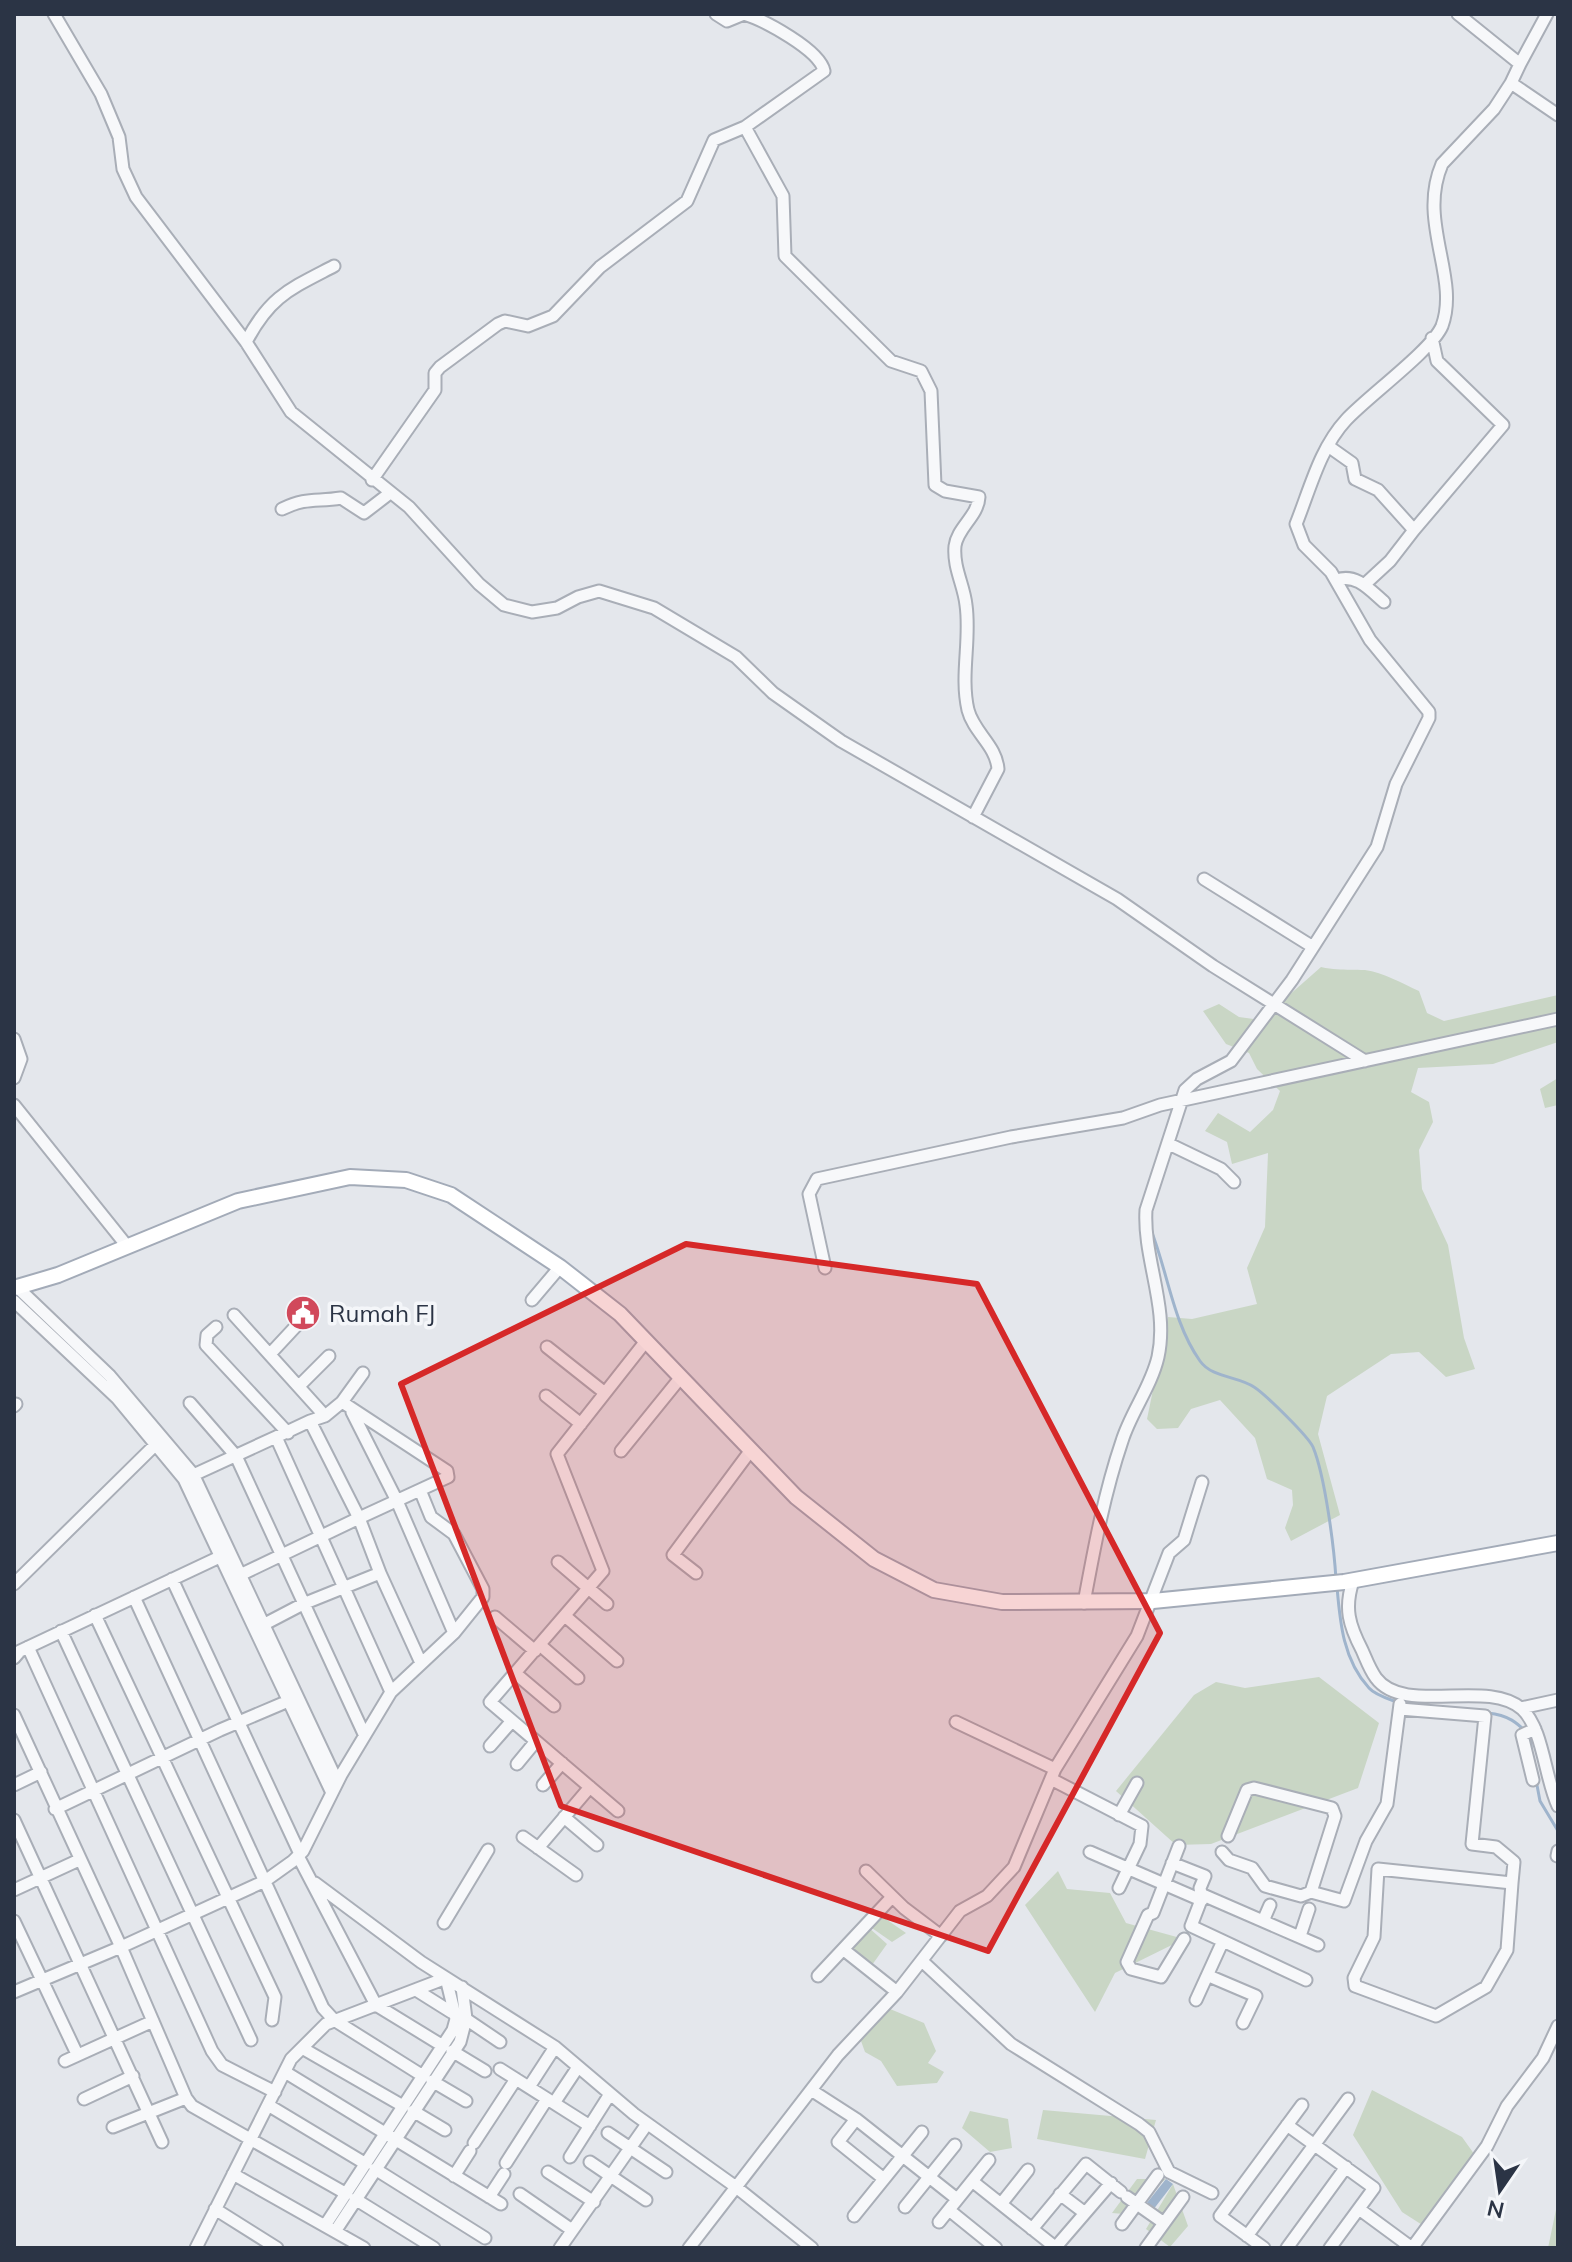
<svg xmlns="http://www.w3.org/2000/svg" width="1572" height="2262" font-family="Mulish,sans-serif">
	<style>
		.green { fill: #c9d6c5 }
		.water { fill: #9fb4cc }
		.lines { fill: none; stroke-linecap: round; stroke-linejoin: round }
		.stream { stroke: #9fb4cc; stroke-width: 3 }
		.minor-casing { stroke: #a9aeb7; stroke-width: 15 }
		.major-casing { stroke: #a3abb8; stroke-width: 18 }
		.minor { stroke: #f7f8fa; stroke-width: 11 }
		.major { stroke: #fff; stroke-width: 14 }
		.marked { fill: #d62828; fill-opacity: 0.2; stroke: #d62828; stroke-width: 6; stroke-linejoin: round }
		.labels { text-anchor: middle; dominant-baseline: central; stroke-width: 7; stroke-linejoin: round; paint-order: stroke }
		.poi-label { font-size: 24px; fill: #2b3445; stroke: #f4f6f9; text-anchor: start }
	</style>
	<rect width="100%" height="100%" fill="#e4e7ec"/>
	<path class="green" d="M1321 967C1339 971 1349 969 1365 970 1383 972 1403 984 1419 991L1427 1013 1444 1021 1558 995V1042L1493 1064 1418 1068 1411 1092 1429 1102 1433 1122 1419 1150 1422 1189 1448 1245 1464 1338 1475 1369 1446 1377 1419 1352 1391 1354 1327 1396 1318 1434 1340 1515 1291 1541 1285 1528 1293 1505 1292 1490 1267 1479 1255 1438 1220 1400 1191 1409 1178 1428 1157 1429 1147 1419 1168 1317 1192 1319 1257 1304 1247 1268 1265 1227 1268 1153 1232 1164 1227 1142 1205 1131 1218 1113 1250 1132 1273 1110 1280 1091 1257 1069 1249 1053 1226 1044 1203 1011 1219 1004 1239 1017 1261 1020Z
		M1558 1078V1105L1545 1108 1540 1089Z
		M1319 1677 1379 1723 1358 1788 1211 1844 1176 1845 1116 1791 1194 1695 1216 1682 1245 1688Z
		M1058 1871 1067 1889 1110 1893 1126 1923 1184 1939 1115 1973 1095 2012 1025 1905Z
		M880 1915 906 1933 892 1942 869 1926Z
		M868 1927 887 1944 872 1965 852 1949Z
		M890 2009 924 2023 936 2051 928 2063 944 2072 937 2083 897 2086 881 2061 865 2052 861 2041 876 2019Z
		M1372 2090 1462 2137 1477 2158 1427 2228 1402 2212 1353 2135Z
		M1043 2110 1156 2120 1145 2159 1037 2139Z
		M970 2111 1008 2119 1012 2148 990 2152 962 2128Z
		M1137 2179H1166L1124 2214 1112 2213Z
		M1173 2184 1188 2226 1170 2247 1146 2229Z
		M1558 2200V2248H1548Z"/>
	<path class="water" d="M1166 2179 1173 2184 1153 2210 1146 2204Z"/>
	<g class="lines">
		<path class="stream" d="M1151 1230C1168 1273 1173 1323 1200 1361 1212 1378 1238 1376 1254 1387 1265 1394 1308 1436 1313 1447 1325 1476 1334 1547 1336 1579
			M1337 1587C1340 1622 1343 1660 1369 1688 1375 1695 1389 1699 1397 1702
			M1488 1713C1508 1715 1517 1722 1531 1737V1749
			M1536 1780 1540 1801 1558 1831"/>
		<g class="minor-casing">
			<path id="minor" d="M54 14 101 94 119 137 123 169 136 197 246 342 291 412 409 507 479 584 504 605 532 612 557 608 578 597 599 591 654 608 736 657 773 693 841 741 1117 899 1213 966 1365 1061
				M1458 14 1520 64 1511 83 1558 115
				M1520 64 1547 14
				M745 127 783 196 785 256 891 361 921 371 931 391 935 485 945 491 979 497C978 516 957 528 955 546 953 568 964 585 966 605 971 640 960 675 968 710 974 733 996 745 998 769L973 817
				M246 342C270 296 290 289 334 266
				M1328 446 1352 463 1355 479 1378 490 1414 530 1390 561 1364 585
				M372 480 435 390V373L440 367 498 324 505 321 528 326 553 316 600 267 687 201 714 140 745 127 824 71C820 50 764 20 744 14L727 21 716 14
				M282 509C307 497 316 502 341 498L364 513 390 493
				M1414 530 1503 425 1437 361 1432 338
				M1337 580C1356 573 1370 590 1384 602
				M1204 879 1313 947
				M14 1039 21 1059 14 1078
				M14 1105 127 1246
				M1169 1144 1221 1169 1234 1182
				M825 1268 809 1194 817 1179 1011 1137 1123 1118 1160 1105 1558 1019
				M17 1287 110 1376 193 1474 337 1781
				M532 1300 560 1267
				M14 1301 117 1398 184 1479 332 1793
				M234 1315 325 1416
				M216 1327 207 1335 206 1345 288 1433
				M547 1347 605 1393
				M271 1353 298 1324
				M299 1386 329 1356
				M546 1396 581 1424
				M342 1402 363 1373
				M190 1403 236 1456 364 1734
				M14 1406 16 1404
				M352 1412 397 1501 454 1633
				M276 1437 310 1421 359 1518 448 1477 447 1471 342 1402 325 1416 310 1421
				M621 1451 681 1377
				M189 1477 276 1437 391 1692
				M558 1562 607 1604
				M380 1573 421 1663
				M696 1573 673 1555 751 1450
				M240 1575 359 1518 380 1573 303 1604 259 1627
				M172 1579 300 1854
				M1353 1581C1344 1608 1349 1625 1362 1650 1366 1659 1370 1670 1376 1678 1404 1716 1487 1678 1522 1709 1543 1728 1545 1779 1558 1806
				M14 1584 154 1446
				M134 1597 323 2008 334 2020 423 2076
				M1084 1603C1094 1549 1104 1494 1122 1441 1131 1412 1151 1387 1158 1357 1169 1307 1143 1259 1146 1210L1185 1090 1197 1079 1231 1061 1292 980 1377 847 1396 784 1429 718V712L1370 640 1331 572 1304 545 1296 524C1310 489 1320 448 1346 420 1367 397 1432 350 1442 326 1460 277 1417 222 1442 164L1494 109 1511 83
				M95 1615 275 1997 272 2020
				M565 1616 617 1661
				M495 1617 535 1651
				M61 1631 251 2040
				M540 1645 578 1678
				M28 1647 212 2051 222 2065 275 2092
				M14 1658 20 1651 226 1554
				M515 1673 554 1706
				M1521 1708 1558 1700
				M1400 1709 1485 1716 1472 1844 1496 1847 1514 1862 1512 1883 1378 1869 1374 1937 1354 1978 1355 1986 1436 2016 1486 1987 1507 1950 1512 1883
				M14 1715 121 1947 265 1881 293 1861 303 1851 341 1775 391 1692 454 1633 483 1597V1589L454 1534 431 1517 420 1490
				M956 1722 1055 1769
				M490 1746 512 1721
				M517 1764 536 1741
				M1051 1779 1142 1826 1140 1844 1119 1888
				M1533 1780 1522 1735 1535 1729
				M14 1785 41 1772
				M543 1785 562 1763
				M55 1809 220 1730 293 1699
				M618 1811 490 1702 603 1571 557 1454 646 1341
				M1119 1815 1137 1783
				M564 1817 597 1845
				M14 1820 162 2142
				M1228 1836 1247 1790 1254 1788 1332 1808 1335 1816 1311 1892
				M523 1837 576 1875
				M1179 1846 1153 1913 1148 1915 1127 1962 1131 1969 1161 1977 1184 1939
				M538 1848 590 1787
				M1090 1852 1201 1900 1191 1926 1306 1980
				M1222 1852 1229 1860 1252 1868 1265 1886 1301 1896 1311 1892 1344 1901 1366 1841 1387 1804 1400 1704
				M298 1856 376 2005 443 2046
				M1557 1856 1558 1851
				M1172 1863 1205 1876 1200 1888 1202 1900
				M866 1871 904 1908 941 1936
				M315 1883 421 1962 555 2047 634 2114 736 2187 812 2248
				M14 1890 79 1860
				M1203 1895 1318 1945
				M14 1921 77 2054
				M1263 1921 1270 1905
				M444 1923 488 1850
				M1300 1936 1309 1909
				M844 1950 897 1992
				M922 1961 1011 2044 1139 2124 1149 2132 1169 2172 1212 2193
				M818 1976 892 1897
				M1209 1976 1256 1996 1243 2023
				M416 1990 451 2012
				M14 1992 121 1947 186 2098 192 2106 345 2193
				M1196 2000 1222 1943
				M466 2019 500 2042
				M302 2048 403 2106
				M452 2051 485 2071
				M65 2061 153 2021
				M500 2069 590 2126
				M285 2072 501 2204
				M432 2081 466 2101
				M529 2087 555 2047
				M811 2090 856 2119 957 2199
				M84 2099 133 2076
				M554 2103 578 2067
				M268 2105 366 2164
				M413 2111 445 2130
				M856 2119 838 2142 884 2179
				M1287 2125 1374 2188 1330 2248
				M113 2127 186 2098
				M608 2133 666 2172
				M474 2143 516 2079
				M570 2157 610 2094
				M590 2162 646 2200
				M506 2163 547 2099
				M375 2169 485 2238
				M548 2172 594 2202
				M233 2174 364 2248
				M454 2176 470 2151
				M972 2181 1055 2247
				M520 2194 572 2230
				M1060 2194 1085 2213
				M489 2197 504 2174
				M1127 2197 1164 2223
				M355 2199 434 2248
				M1001 2204 1028 2170
				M905 2207 955 2145
				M215 2209 277 2248
				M1359 2209 1412 2248
				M949 2210 996 2248
				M854 2216 922 2132
				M939 2222 989 2160
				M1122 2224 1158 2175
				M1032 2229 1086 2164 1121 2192
				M336 2230 460 2042 466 2019 462 1987
				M1247 2236 1348 2099
				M196 2248 291 2059 326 2024 446 1978 456 2019 453 2030 326 2224
				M560 2248 647 2124
				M689 2248 838 2055 897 1992 960 1911 987 1896 1014 1867 1055 1769 1137 1636 1169 1553 1184 1540 1202 1482
				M1055 2248 1111 2183
				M1146 2248 1183 2197
				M1264 2248 1220 2216 1302 2105
				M1287 2248 1346 2167
				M1412 2248 1487 2146 1507 2106 1543 2058 1558 2026"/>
		</g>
		<g class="major-casing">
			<path id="major" d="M14 1288 58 1275 238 1201 350 1177 406 1180 451 1195 560 1267 620 1314 796 1497 874 1559 934 1590 1002 1602 1153 1601 1344 1582 1558 1543"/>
		</g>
		<use href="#minor" class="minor"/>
		<use href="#major" class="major"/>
	</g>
	<path class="marked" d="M686 1244 977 1284 1160 1633 988 1951 561 1806 401 1384Z"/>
	<defs>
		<g id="civic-disc" transform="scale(1.8)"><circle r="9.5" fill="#d1495b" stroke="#f4f6f9"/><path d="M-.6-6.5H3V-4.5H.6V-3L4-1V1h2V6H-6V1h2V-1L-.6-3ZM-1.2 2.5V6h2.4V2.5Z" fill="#fff"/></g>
	</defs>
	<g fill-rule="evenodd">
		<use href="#civic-disc" x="303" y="1313"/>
	</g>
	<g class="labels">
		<g class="poi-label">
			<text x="329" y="1313">Rumah FJ</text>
		</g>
	</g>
	<rect width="1572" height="2262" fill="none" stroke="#2b3445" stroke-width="32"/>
	<g transform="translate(1500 2190) rotate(193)" stroke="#f4f6f9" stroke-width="6" paint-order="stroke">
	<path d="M0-6L14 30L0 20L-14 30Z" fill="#2b3445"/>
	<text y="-12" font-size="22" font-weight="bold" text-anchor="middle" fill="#2b3445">N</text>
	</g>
</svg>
